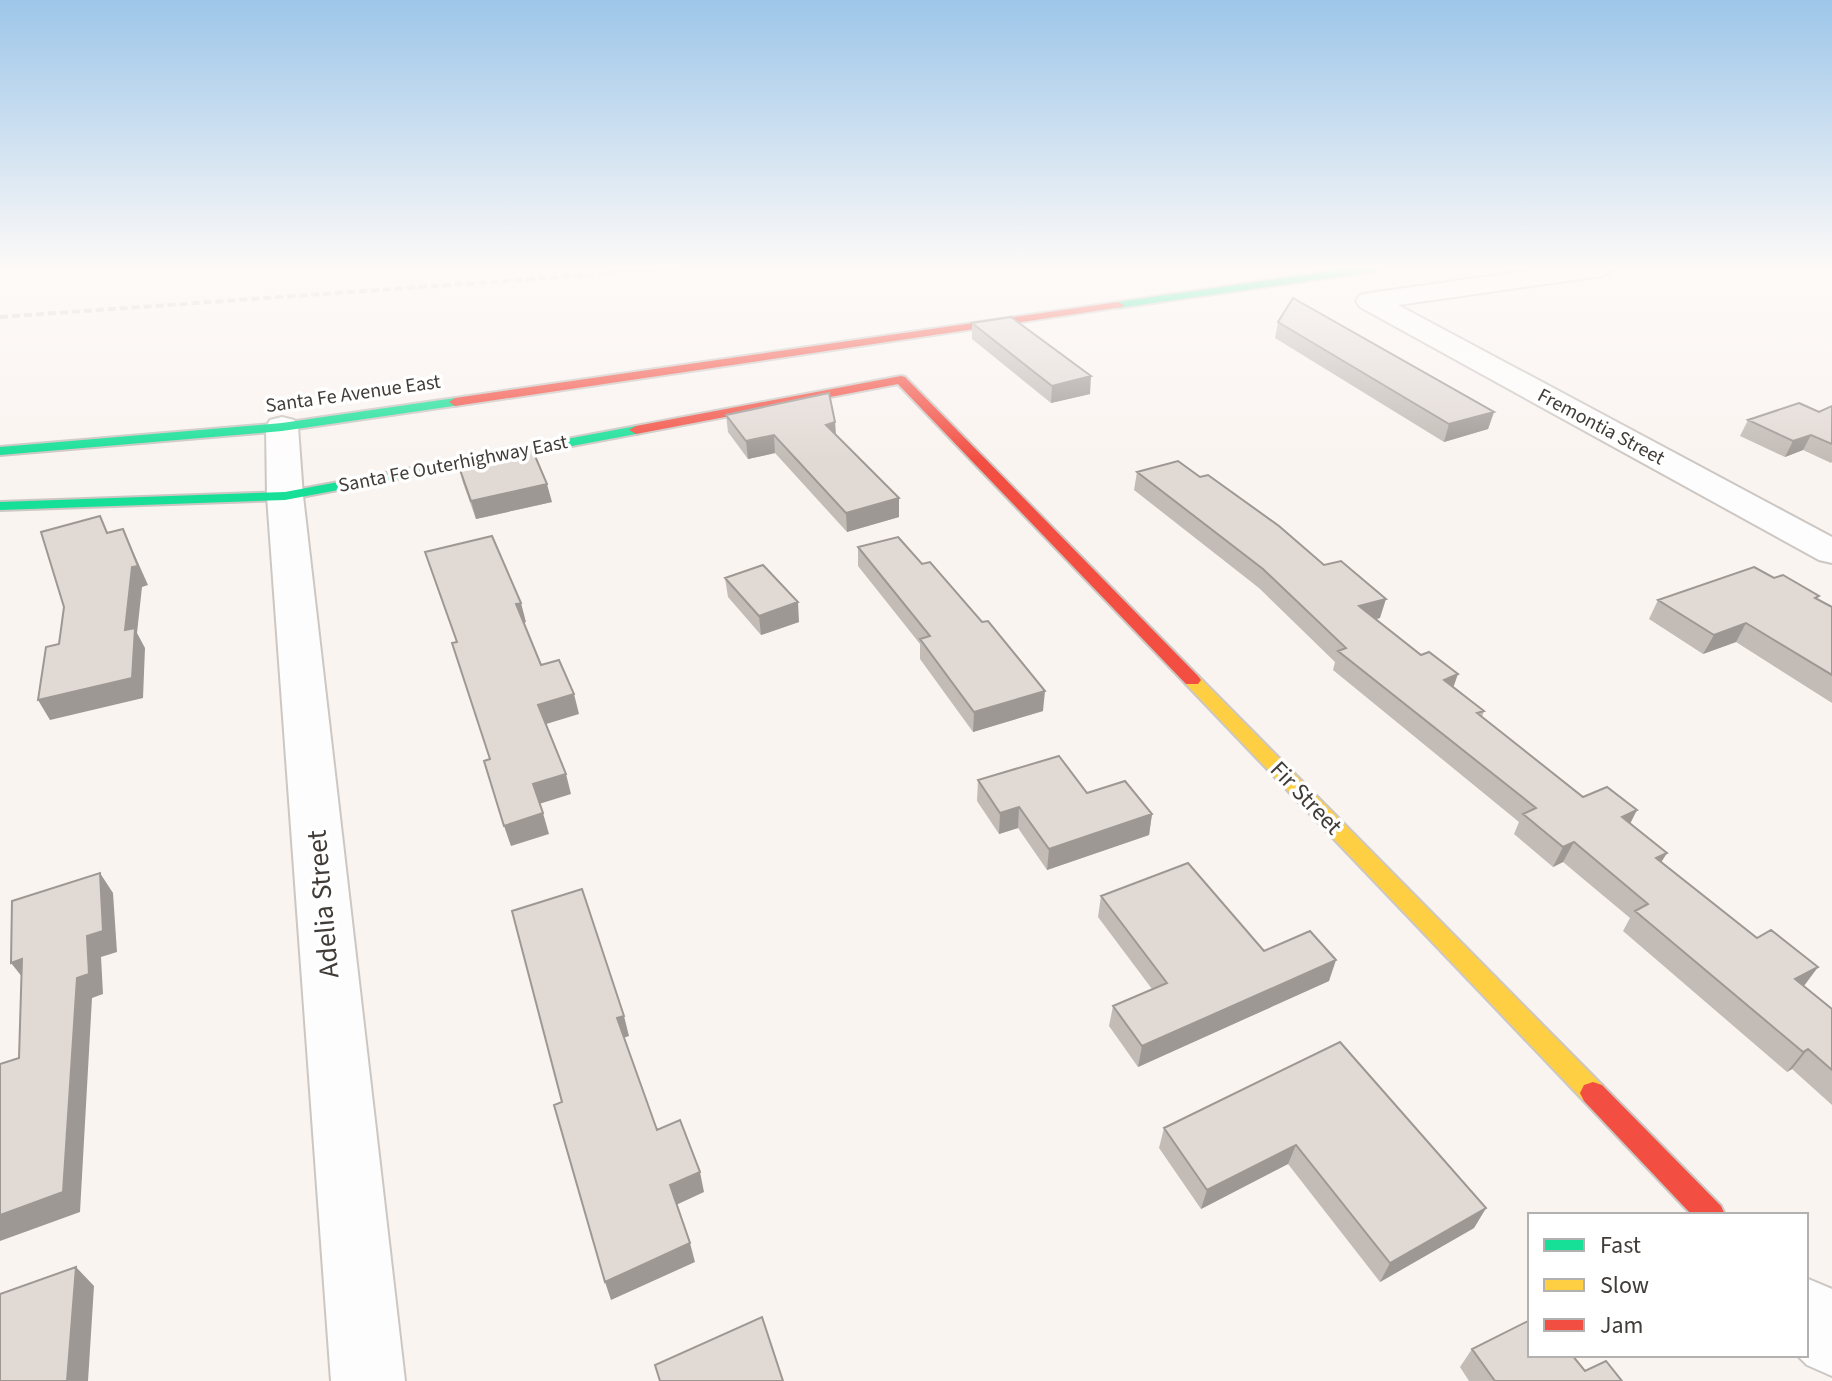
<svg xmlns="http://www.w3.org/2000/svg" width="1832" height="1381" font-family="'Source Sans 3',sans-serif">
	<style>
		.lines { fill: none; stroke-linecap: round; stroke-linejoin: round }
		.street-casing { stroke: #ccc7c3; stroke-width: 4 }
		.fast-casing { stroke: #ccc7c3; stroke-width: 4 }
		.slow-casing { stroke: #ccc7c3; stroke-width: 4 }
		.jam-casing { stroke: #ccc7c3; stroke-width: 4 }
		.street { fill: #fefdfd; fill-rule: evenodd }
		.fast { fill: #16e098; fill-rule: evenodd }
		.slow { fill: #ffcf43; fill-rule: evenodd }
		.jam { fill: #f24e42; fill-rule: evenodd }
		.rail { stroke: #d2d0d0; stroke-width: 4; stroke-dasharray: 8 4; stroke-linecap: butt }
		.wall { fill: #c2bbb6 }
		.shaded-wall { fill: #9e9894 }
		.building { fill: #e1d9d4; stroke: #9e9894; stroke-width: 2 }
		.labels { text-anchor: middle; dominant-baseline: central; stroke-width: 7; stroke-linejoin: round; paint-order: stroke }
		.far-street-label { font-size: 20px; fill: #413c38; stroke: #fff }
		.street-label { font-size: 24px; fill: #413c38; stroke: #fff }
		.near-street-label { font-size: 28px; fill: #413c38; stroke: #fff }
	</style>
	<rect width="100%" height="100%" fill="#faf4f0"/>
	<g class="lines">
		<g class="street-casing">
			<path id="street" d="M1547 268H1614L1610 273 1601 276 1398 305 1832 537V563L1819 560 1360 307 1356 301 1360 295 1370 293Z
				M282 417 294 420 298 427 303 496 405 1381H331L267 496 266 427 270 420Z
				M1806 1278 1832 1289V1376L1807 1365 1797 1355H1806Z"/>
		</g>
		<g class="fast-casing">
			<path id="fast" d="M1354 268H1381L1376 271 1118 308 1112 305 1118 302Z
				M455 398 461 402 460 405 282 431 0 455V447L282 423Z
				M636 426 643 430 641 433 285 500 0 510V502L285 492Z"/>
		</g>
		<g class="slow-casing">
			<path id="slow" d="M1192 674 1198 676 1602 1085 1606 1093 1602 1101 1593 1104 1584 1101 1186 684 1183 680Z"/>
		</g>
		<g class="jam-casing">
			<path id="jam" d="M1118 302 1124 305 1122 307 455 406 449 402 455 398Z
				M901 376 905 377 1198 676 1201 680 1198 684H1186L898 384 636 434 629 430 636 426Z
				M1593 1082 1602 1085 1721 1206 1725 1215H1692L1584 1101 1580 1093 1584 1085Z"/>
		</g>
		<use href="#street" class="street"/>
		<use href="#fast" class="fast"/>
		<use href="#slow" class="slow"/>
		<use href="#jam" class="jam"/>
		<path class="rail" d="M0 317 687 268"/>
	</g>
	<path class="wall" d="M1278 322 1494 412 1488 429 1444 442 1275 338Z
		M972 323 1090 394 1051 403 972 339Z
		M1832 406V462L1831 463 1803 450 1785 457 1740 436 1748 420 1819 412Z
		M726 415 835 422 836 435 899 517 847 532 775 453 748 459 728 432Z
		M458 464 552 502 476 519 463 483Z
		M1137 472 1380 618 1375 619 1453 686 1484 711 1482 717 1583 797 1630 824 1667 853 1661 862 1757 938 1818 967 1804 986 1832 1009V1105L1792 1069 1787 1072 1623 931 1630 918 1563 862 1553 867 1514 834 1519 822 1333 670 1335 662 1259 588 1134 490Z
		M858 547 1043 711 973 732 920 659V644L858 566Z
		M725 578 799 622 761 635 728 597Z
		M1774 578 1832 607V703L1736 642 1703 654 1649 619 1658 600Z
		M978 780 1087 793 1152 814 1149 835 1047 870 1018 828 999 834 977 801Z
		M1101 896 1264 951 1329 981 1138 1067 1109 1026 1113 1006 1152 989 1098 917Z
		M1340 1042 1486 1208 1474 1228 1380 1282 1288 1164 1201 1209 1159 1148 1164 1128Z
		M1472 1349 1585 1371 1622 1381H1469L1460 1367Z"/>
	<path class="shaded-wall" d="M1091 376 1090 394 1051 403 1052 386Z
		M1494 412 1488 429 1444 442 1449 424Z
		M835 422 836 440 826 425Z
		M774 435 775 453 748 459 746 441Z
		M1811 435 1803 450 1785 457 1793 441Z
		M547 484 552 502 476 519 471 501Z
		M899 498V517L847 532 846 513Z
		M123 529 148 585 142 587 137 633 145 648 143 698 50 720 38 700 125 630Z
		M1386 599 1380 618 1353 625 1359 606Z
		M798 602 799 622 761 635 759 616Z
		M521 603 526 622 521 624 516 604Z
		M1746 623 1736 642 1703 654 1714 635Z
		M1458 674 1451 694 1444 680Z
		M1045 691 1043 711 973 732 974 712Z
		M574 694 579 714 543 725 538 705Z
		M566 774 571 794 539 804 533 784Z
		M1019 807 1018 828 999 834 1000 813Z
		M1637 810 1627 830 1622 817Z
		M543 813 549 834 511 846 504 826Z
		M1152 814 1149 835 1047 870 1049 849Z
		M1574 842 1563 862 1553 867 1563 847Z
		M1667 853 1655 872 1656 858Z
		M100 873 113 893 117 952 101 957 103 994 92 998 80 1212 0 1241V1215L77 978Z
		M22 959 27 983 11 963Z
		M1336 960 1329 981 1138 1067 1142 1046Z
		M1818 967 1803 987 1795 979Z
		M624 1016 629 1036 623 1038 617 1018Z
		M1808 1049 1792 1069 1787 1072 1803 1052Z
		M1296 1145 1288 1164 1201 1209 1207 1190Z
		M700 1172 704 1192 676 1205 670 1185Z
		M1486 1208 1474 1228 1380 1282 1390 1263Z
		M690 1243 695 1262 611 1300 605 1282Z
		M76 1267 94 1286 88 1381H67Z"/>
	<path class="building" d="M1293 298 1494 412 1449 424 1278 322Z
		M1011 317 1091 376 1052 386 972 323Z
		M829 393 835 422 826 425 899 498 846 513 774 435 746 441 726 415Z
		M1799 403 1819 412 1832 406V444L1811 435 1793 441 1748 420Z
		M532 449 547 484 471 501 458 464Z
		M1178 461 1200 477 1208 475 1279 526 1324 565 1341 561 1386 599 1359 606 1421 655 1429 652 1458 674 1444 680 1484 711 1477 713 1583 797 1607 787 1637 810 1622 817 1667 853 1656 858 1757 938 1771 930 1818 967 1795 979 1832 1009V1070L1808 1049 1803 1052 1635 911 1648 904 1574 842 1563 847 1523 814 1536 808 1338 651 1346 648 1263 569 1137 472Z
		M100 516 107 533 123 529 138 566 132 567 125 630 135 628 132 678 38 700 46 647 59 644 64 607 41 532Z
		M492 536 521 603 516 604 541 665 559 660 574 694 538 705 566 774 533 784 543 813 504 826 484 761 490 759 452 643 457 642 425 552Z
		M898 537 922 564 930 562 982 622 988 621 1045 691 974 712 920 639 930 636 858 547Z
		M763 565 798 602 759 616 725 578Z
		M1754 567 1774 578 1783 575 1819 596 1815 598 1832 607V675L1746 623 1714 635 1658 600Z
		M1059 756 1087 793 1125 781 1152 814 1049 849 1019 807 1000 813 978 780Z
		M1188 863 1264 951 1310 931 1336 960 1142 1046 1113 1006 1167 983 1101 896Z
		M100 873 103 931 87 936 89 974 77 978 63 1192 0 1215V1064L19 1058 22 959 11 963 12 901Z
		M582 889 624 1016 617 1018 657 1130 680 1120 700 1172 670 1185 690 1243 605 1282 554 1105 562 1102 512 911Z
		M1340 1042 1486 1208 1390 1263 1296 1145 1207 1190 1164 1128Z
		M76 1267 67 1381H0V1294Z
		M762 1317 783 1381H660L655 1365Z
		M1530 1320V1355H1572L1585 1371 1606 1361 1622 1381H1495L1472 1349Z"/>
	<linearGradient id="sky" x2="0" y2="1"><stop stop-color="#9dc6e9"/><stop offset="0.58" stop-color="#fdfaf8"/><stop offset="1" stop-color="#fdfaf8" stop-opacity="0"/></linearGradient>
	<rect width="1832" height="461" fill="url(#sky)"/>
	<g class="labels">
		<g class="far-street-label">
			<text transform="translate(353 394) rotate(-8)">Santa Fe Avenue East</text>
			<text transform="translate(1601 427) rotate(28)">Fremontia Street</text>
			<text transform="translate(453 464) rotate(-11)">Santa Fe Outerhighway East</text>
		</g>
		<g class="street-label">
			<text transform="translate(1306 798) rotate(46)">Fir Street</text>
		</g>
		<g class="near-street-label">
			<text transform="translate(323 904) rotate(-95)">Adelia Street</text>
		</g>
	</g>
	<rect x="1528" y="1213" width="280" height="144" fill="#ffffff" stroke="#b3b1af" stroke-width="2"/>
	<rect x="1544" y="1239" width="40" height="12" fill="#16e098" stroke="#b3b1af" stroke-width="2"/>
	<text x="1600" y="1253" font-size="24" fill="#413c38">Fast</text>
	<rect x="1544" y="1279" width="40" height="12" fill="#ffcf43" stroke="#b3b1af" stroke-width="2"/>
	<text x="1600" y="1293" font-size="24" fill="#413c38">Slow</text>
	<rect x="1544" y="1319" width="40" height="12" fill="#f24e42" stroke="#b3b1af" stroke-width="2"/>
	<text x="1600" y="1333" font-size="24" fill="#413c38">Jam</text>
</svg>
